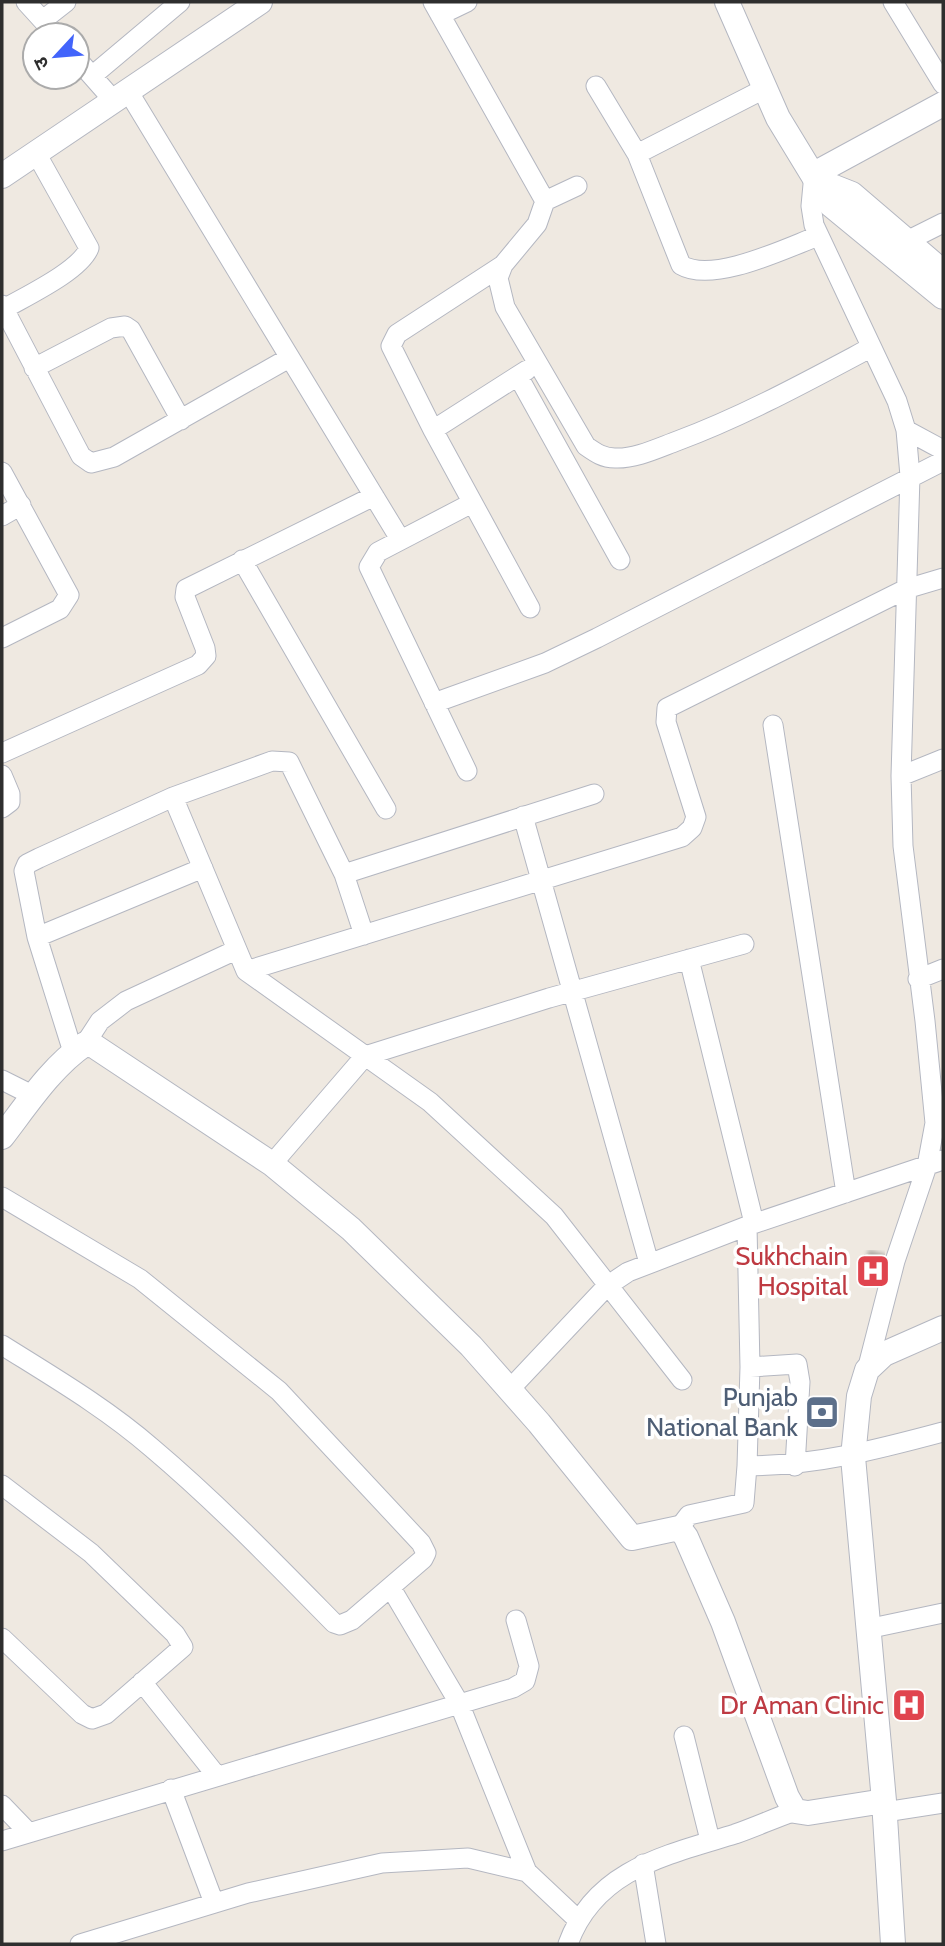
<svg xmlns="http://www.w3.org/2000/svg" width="945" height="1946" font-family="Cabin,'Noto Sans Devanagari',sans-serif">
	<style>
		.building { fill: #cbc7bf; filter: url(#shadow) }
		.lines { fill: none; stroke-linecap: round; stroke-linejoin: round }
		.minor-casing { stroke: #b4b7c1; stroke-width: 21 }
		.tertiary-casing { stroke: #b4b7c1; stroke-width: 26 }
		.minor { stroke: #fff; stroke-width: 19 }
		.tertiary { stroke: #fff; stroke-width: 24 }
		.labels { text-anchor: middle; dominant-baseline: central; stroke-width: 7; stroke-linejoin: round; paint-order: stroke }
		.health-label { font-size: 26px; fill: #be3a42; stroke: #fff; text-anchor: end }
		.service-label { font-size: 26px; fill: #4e5e75; stroke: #fff; text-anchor: end }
	</style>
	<defs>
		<filter id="shadow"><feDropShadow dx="4.5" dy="-4.5" stdDeviation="2" flood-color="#0004"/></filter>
	</defs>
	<rect width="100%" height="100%" fill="#efe9e1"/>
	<path class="building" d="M864 1254 882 1259 876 1285 857 1281Z"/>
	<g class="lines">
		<g class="minor-casing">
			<path id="minor" d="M26 2 56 35
				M433 2 545 201 577 186
				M893 2 943 84
				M440 15 467 2
				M43 20 66 2
				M77 59 114 101
				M92 76 180 2
				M596 86 637 154 681 265C713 284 786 248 818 236
				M128 91 400 539
				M637 154 764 89
				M814 174 811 206 814 225 897 401 906 430 910 476 901 776 903 846 925 1021 935 1123 927 1166 895 1261 867 1370
				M545 201 537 224 503 265 498 278 505 307 586 446C596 453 603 458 615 458 635 459 658 448 677 441 744 416 806 382 870 348
				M905 242 943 223
				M503 265 397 334 391 346 433 430 530 608
				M2 305 81 456 91 463 114 457 289 358
				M4 309C26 296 80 271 89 248L36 153
				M34 368 111 328 125 326 131 330 181 420
				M518 376 620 560
				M433 430 527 370
				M906 430 943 450
				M2 472 69 595 60 609 2 638
				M2 516 21 505
				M242 560 386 809
				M434 703 545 663 597 638 943 461
				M773 725 846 1193
				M2 753 198 665 206 656 205 648 185 597 186 589 374 496
				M467 771 369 567 378 552 472 503
				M2 775 10 794V802L2 808
				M901 776 943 759
				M173 797 246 971 430 1102 554 1216 682 1380
				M523 816 649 1263
				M344 874 594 794
				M37 937 203 868
				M689 959 754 1223
				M246 971 682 837 692 828 696 817 666 722 667 708 906 589 943 578
				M918 979 943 969
				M85 1044 100 1021 126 1001 236 950
				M73 1052 37 937 24 871 27 864 39 858 173 797 272 761 289 762 344 874 364 935
				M2 1080 34 1096
				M272 1164 365 1056 549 998 744 944
				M2 1197 140 1279 279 1391 421 1543 426 1553 423 1559 352 1620 340 1625 334 1623C275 1563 216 1502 152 1448 106 1408 53 1377 2 1345
				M747 1226 750 1367 747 1466C818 1465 876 1450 943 1432
				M750 1367 797 1364 800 1382 795 1466
				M510 1389 607 1286 628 1272 747 1226 943 1160
				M2 1485 91 1553 175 1634 183 1647 106 1714 92 1719 82 1714 2 1638
				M679 1528 689 1515 744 1503 747 1466
				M391 1588 459 1703 527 1872
				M867 1629 943 1613
				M142 1682 216 1775
				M684 1736 710 1840
				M171 1789 214 1903
				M2 1805 28 1832
				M885 1812 943 1803
				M2 1841 513 1688 525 1681 529 1666 516 1620
				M643 1864 656 1944
				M80 1944 248 1893 382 1863 468 1858 527 1872 577 1919
				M568 1944C595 1869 667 1855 735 1834 755 1827 775 1818 795 1811"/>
		</g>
		<g class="tertiary-casing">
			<path id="tertiary" d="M727 2 778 118 831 205 943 297
				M814 174 943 104
				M2 176 260 2
				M819 181 852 194 943 272
				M2 1137C26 1106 51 1067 85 1044L94 1046 272 1164 351 1229 471 1346 539 1423 632 1538 679 1528 686 1537 723 1622 787 1797 795 1811 808 1813 884 1801
				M893 1944 884 1801 853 1457 859 1396 867 1370 884 1354 943 1328"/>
		</g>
		<use href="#minor" class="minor"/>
		<use href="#tertiary" class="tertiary"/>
	</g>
	<defs>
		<g id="hospital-square" transform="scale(1.75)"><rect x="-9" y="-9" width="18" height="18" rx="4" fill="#e0444e" stroke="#fff"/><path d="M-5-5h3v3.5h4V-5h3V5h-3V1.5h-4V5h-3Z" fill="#fff"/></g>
		<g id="bank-square" transform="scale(1.75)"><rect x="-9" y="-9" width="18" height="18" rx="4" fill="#5c6f8a" stroke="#fff"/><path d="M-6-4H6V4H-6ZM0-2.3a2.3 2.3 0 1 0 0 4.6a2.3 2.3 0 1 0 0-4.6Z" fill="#fff"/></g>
	</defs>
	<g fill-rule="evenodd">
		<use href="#hospital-square" x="873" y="1271"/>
		<use href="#bank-square" x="822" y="1412"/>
		<use href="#hospital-square" x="909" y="1705"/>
	</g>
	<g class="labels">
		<g class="health-label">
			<text x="848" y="1256">Sukhchain<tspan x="848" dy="30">Hospital</tspan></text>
			<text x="884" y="1705">Dr Aman Clinic</text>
		</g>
		<g class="service-label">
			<text x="798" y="1397">Punjab<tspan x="798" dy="30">National Bank</tspan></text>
		</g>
	</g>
	<rect width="945" height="1946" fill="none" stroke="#2e2e2e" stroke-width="7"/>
	<g transform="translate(56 56) rotate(244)"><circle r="33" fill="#ffffff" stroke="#ababab" stroke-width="2"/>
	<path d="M0-5L12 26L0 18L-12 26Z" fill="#4264fb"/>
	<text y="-10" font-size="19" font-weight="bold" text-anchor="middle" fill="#2e2e2e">उ</text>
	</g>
</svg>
